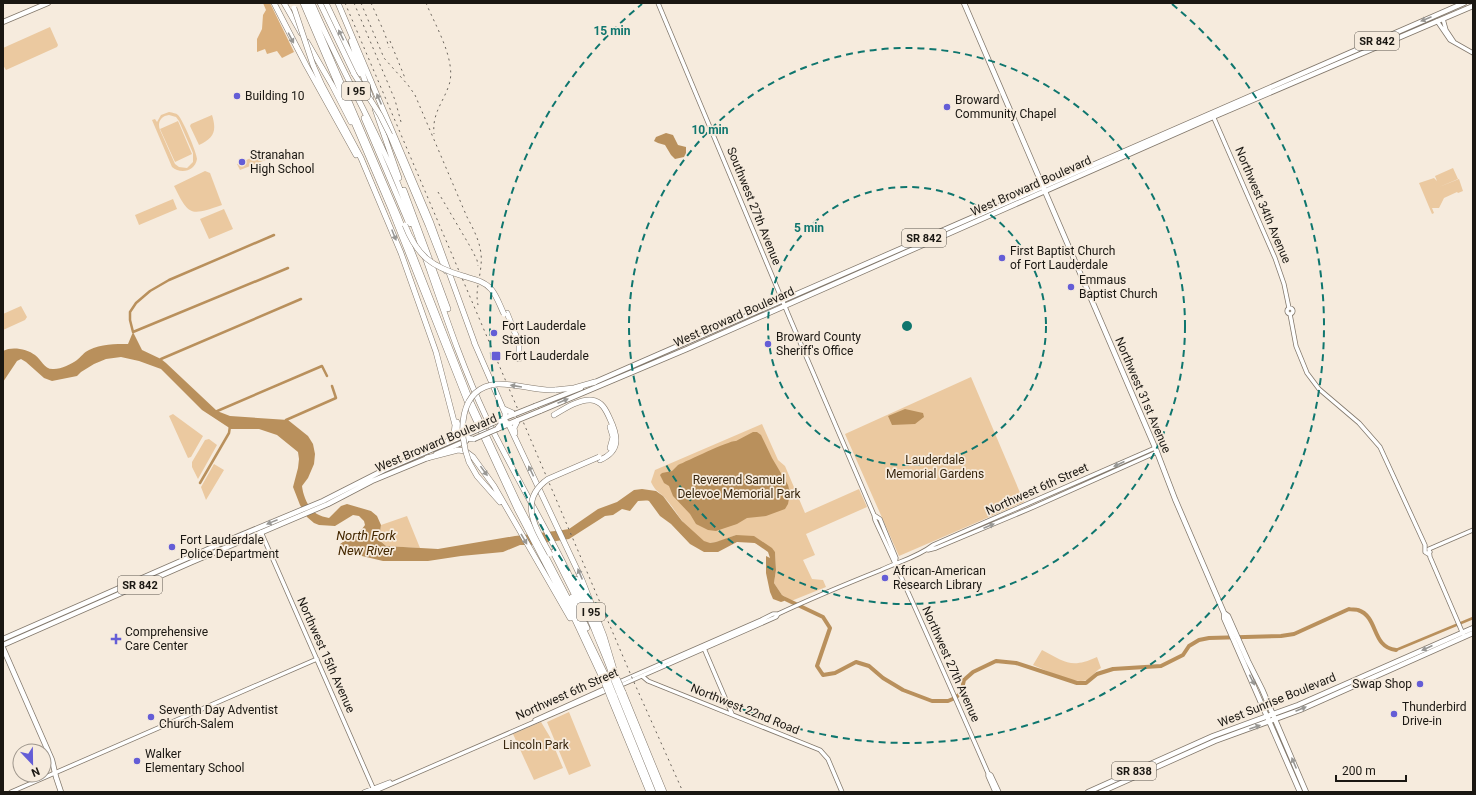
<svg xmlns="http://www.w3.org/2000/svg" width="1476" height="795" font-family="Roboto,sans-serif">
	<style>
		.green { fill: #ebc9a0; fill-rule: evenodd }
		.forest { fill: #daae7a }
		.water { fill: #b9905c }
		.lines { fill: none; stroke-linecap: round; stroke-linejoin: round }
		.canal { stroke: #b9905c; stroke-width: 2.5 }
		.river { stroke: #b9905c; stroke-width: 4 }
		.minor-casing { stroke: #82786c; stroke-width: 5 }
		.major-casing { stroke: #82786c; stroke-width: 6 }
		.highway-casing { stroke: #82786c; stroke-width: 6 }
		.minor { stroke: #fff; stroke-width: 3.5 }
		.major { stroke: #fff; stroke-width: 4.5 }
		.highway { stroke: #fff; stroke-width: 5 }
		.rail { stroke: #6a645c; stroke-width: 1; stroke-dasharray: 2 4; stroke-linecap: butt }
		.major-bridge-casing { stroke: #82786c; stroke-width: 6; stroke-linecap: butt }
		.highway-bridge-casing { stroke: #82786c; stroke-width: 6; stroke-linecap: butt }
		.major-bridge { stroke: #fff; stroke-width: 4.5 }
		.highway-bridge { stroke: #fff; stroke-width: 5 }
		.oneway { fill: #989794 }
		.ring { fill: none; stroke: #0f766e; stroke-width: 2; stroke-dasharray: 7 5 }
		.poi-dot { fill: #645dd6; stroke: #f6ebdd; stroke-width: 1.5 }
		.labels { text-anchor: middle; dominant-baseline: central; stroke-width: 3.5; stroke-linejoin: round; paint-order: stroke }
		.shield { fill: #f6ebdd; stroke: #5c574f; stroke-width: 1 }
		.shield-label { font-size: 11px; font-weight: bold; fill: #1a1712 }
		.poi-label { font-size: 12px; fill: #1a1712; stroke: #f6ebdd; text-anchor: start }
		.street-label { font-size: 12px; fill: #1a1712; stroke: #f6ebdd }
		.park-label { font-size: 12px; fill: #39270f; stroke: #f6ebdd }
		.water-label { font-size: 13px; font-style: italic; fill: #452800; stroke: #f6ebdd }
		.centre { fill: #0f766e; stroke: #f6ebdd; stroke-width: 2 }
		.ring-label { font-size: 12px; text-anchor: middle; font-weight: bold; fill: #0f766e; stroke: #f6ebdd; stroke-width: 3.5; stroke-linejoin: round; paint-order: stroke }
	</style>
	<rect width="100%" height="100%" fill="#f6ebdd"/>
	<path class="green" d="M50 27 58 45 57 47 6 70 3 65V48Z
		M169 112C173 113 176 113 178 115 183 120 197 153 197 159 195 172 180 174 172 167L152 120 155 119 157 122 161 115ZM169 115 176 117 179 121 193 153V162L187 168 179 167 175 164 160 130C157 122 161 116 169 115Z
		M212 115C217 131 214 138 199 145L190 126 191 124Z
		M178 121 192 154 175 162 160 129Z
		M265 152 268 159 240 170 237 164Z
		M1453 168 1458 179 1439 187 1459 179 1463 191 1458 193 1457 192 1444 198 1439 208H1432L1434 213 1432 214 1419 183 1434 178 1437 181 1435 176Z
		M205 171 210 173 222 205C190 216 189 216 174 186Z
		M173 199 177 209 139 225 135 215Z
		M224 209 233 229 209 239 200 219Z
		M21 306 27 317 25 320 3 330V314Z
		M971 377 1024 502 899 556 845 434Z
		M173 414 203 436 191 457 188 458 169 416Z
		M762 424 778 460 785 466 805 513 859 489 867 507 806 534 815 555 803 560 812 579 823 580 826 587 791 601 782 595 774 583 776 570 775 552 736 535C728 538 718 543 709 543 691 541 675 507 663 496 657 490 656 492 651 482L655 470Z
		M209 439 217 445 198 479 192 467V462L205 440Z
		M214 464 224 470 206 500 201 487Z
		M407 516 420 548 386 546 379 540 381 525Z
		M1042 650C1065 662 1071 669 1097 657L1101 668C1095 671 1093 677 1087 680 1074 685 1045 670 1033 665Z
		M569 712 591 766 569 775 547 722Z
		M541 722 550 737 563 768 534 780 513 734Z"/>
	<path class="forest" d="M263 3H270L294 52 282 58 277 51 267 54 265 49 257 52V39L262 29 263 15 266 10Z"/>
	<path class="water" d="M666 133 673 135 678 145 686 147V153L684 157 675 159 671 155 665 145 658 143 654 141 656 137Z
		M133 332 142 350 161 359 166 363 217 411 230 416 288 420 308 436 313 444 315 454 314 464 308 478 302 486C303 495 308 509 317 514 320 516 325 517 329 518L341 506 347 504 371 511 377 516 381 525 379 540 386 546 438 549 515 536 563 530 569 529 598 509 617 502 634 490 642 489 656 491 663 496 682 521 704 541 710 543 716 542 736 535 754 536 772 548 775 552 776 570 774 583 782 595 785 598 784 601 781 602 773 599 770 592 766 573V556L770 558 768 552 755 543 737 542 718 552H704L690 544 671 524 660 516 649 501C646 500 642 501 638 501L630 511 622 509 613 515 605 516 569 539 531 545H520L503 552 461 556 428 561H383L345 552 341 548 340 544 362 529 365 525 364 521 359 516 353 515 335 526 319 525 314 523 307 517 300 505 293 487 298 468 299 459 298 452 277 435 259 429H231L202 410 161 369 139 361 121 357 106 359 94 364 81 372 77 376 52 381 44 378 26 362 21 359 17 361 3 382V351C12 346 27 349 35 355 42 360 44 370 54 369 61 369 72 364 77 360 81 357 84 352 89 350 101 344 115 344 128 344Z
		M905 409 923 413 924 417 915 424 892 425 888 416Z
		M753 432H757L761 435 772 458 788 485 790 493 788 504 785 509 766 516 747 518 737 524 716 531 708 530 696 524 690 514 673 496 669 486 664 483 660 475 662 473 672 471 678 465C687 461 730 440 736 441Z"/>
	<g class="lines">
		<path class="canal" d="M274 235 169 280 150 291 136 303 130 312V320L133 332 288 268
			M161 359 301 299
			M215 412 322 366 327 376
			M286 420 336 398 332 386
			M200 483 229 433 230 426
			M1396 650 1473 618"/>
		<path class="river" d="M781 597 823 617 830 628 817 666 823 675 835 673 856 662 869 666 883 678 903 690 932 701H948L955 698 961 693 964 680 973 672 996 661 1016 663 1077 683H1086L1097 674 1113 669 1161 666 1183 655 1189 646 1199 640 1209 638 1281 636 1294 634 1349 609C1351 610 1356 609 1358 610 1379 617 1371 647 1396 650"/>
		<g class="minor-casing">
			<path id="minor" d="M658 3 791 321 874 515 875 520C914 604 951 688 988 773V776L995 792
				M1443 19 1446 30 1454 42
				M1437 21 1450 40 1473 53
				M1213 116 1275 258 1284 284 1289 308
				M1287 311a3 3 0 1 1 6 0a3 3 0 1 1-6 0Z
				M1290 314 1296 346 1307 373 1319 389 1359 423 1380 447 1425 545V552L1428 554 1430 552
				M874 515 880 519 896 558 895 564
				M261 532 374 790
				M1429 549 1430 557 1463 634
				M1429 549 1473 530
				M928 550 936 548 1029 509 1157 452
				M703 646 732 714
				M642 676 648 681 820 750 828 759 842 792
				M617 683 761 620 773 614H777
				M619 686 776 617 778 614C812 598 846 584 881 570 898 562 918 557 933 545L1155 448
				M535 720 608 687
				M988 773 991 775 999 792
				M11 792 317 659
				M364 792 390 782
				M373 792 608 690"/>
		</g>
		<g class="major-casing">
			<path id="major" d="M964 3 1157 452 1175 499 1224 613V618L1300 792
				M3 22 48 3
				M593 383 1464 3
				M535 406 581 388
				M540 411 687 349 1213 117 1473 6
				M502 419 515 414
				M497 429 518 420
				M436 454 466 441
				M1224 613 1228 616 1248 661 1262 689 1306 792
				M3 639 222 543 323 501 384 470 477 430
				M3 645 192 562 328 504 372 481 430 457
				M3 648 52 760 56 777 61 792
				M1088 792 1213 736 1298 705 1473 628
				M1101 792 1215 741 1300 710 1473 633"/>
		</g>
		<g class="highway-casing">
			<path id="highway" d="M274 3 306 65 356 155
				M284 3 301 33
				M303 3 391 209 467 401 517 509 575 620 604 682
				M307 3 398 216 470 400 518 503 578 618 608 680
				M312 3C338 65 373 122 398 184 429 261 451 343 486 417 521 489 564 556 594 629 600 645 608 661 613 678
				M320 3 354 74
				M326 3 360 74
				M338 3 431 223 475 344
				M351 41 371 98
				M307 42 332 85 351 122
				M313 65 322 85 361 158 401 253 436 352 455 425 454 434 447 442
				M375 109 399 178
				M364 118 409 224
				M390 135 428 225 446 271
				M404 190 448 309
				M507 313 519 343V359
				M474 342 505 413V419L497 429
				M555 390 574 388 595 382
				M504 409 515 414
				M554 415C564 409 579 399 591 400 602 401 606 410 610 419 618 436 621 451 600 460
				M501 421 506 422 509 425 582 580 604 636 616 676
				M457 422C460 432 462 439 474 439
				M610 427 613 437 610 448
				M515 433 514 428 518 420
				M427 458 458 450 465 451 473 457 494 486 570 618
				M469 462 477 476 500 502
				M553 552 581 608
				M576 579 607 653
				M572 597 587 628
				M623 692 664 792
				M619 693 659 792
				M614 695 653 792
				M610 697 649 792"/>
		</g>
		<use href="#minor" class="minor"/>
		<use href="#major" class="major"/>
		<use href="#highway" class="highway"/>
		<path class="rail" d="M345 3 633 680 683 792
			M354 3 395 100 401 122
			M361 3 384 58 408 85 415 95 467 217C475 232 483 247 481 265 480 279 475 291 478 305
			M371 3 385 34 389 48
			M426 3C435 25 457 61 449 85 443 103 432 113 434 134
			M390 41 405 78
			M438 192 471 248 477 260 478 266"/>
		<g class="major-bridge-casing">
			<path id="major-bridge" d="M515 414 535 406
				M518 420 540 411
				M477 430 497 421
				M474 439 497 429"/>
		</g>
		<g class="highway-bridge-casing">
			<path id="highway-bridge" d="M294 8 313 65
				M354 74 380 115 390 135
				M405 225C417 256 432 267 463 276 473 279 484 281 491 289 497 296 500 306 504 314
				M469 462C458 434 458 388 497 384 515 383 535 391 555 390
				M550 554C536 528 517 501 548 479L599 457
				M616 676 623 692
				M613 678 619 693
				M608 680 614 695
				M604 682 610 697"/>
		</g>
		<use href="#major-bridge" class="major-bridge"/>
		<use href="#highway-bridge" class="highway-bridge"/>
	</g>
	<defs><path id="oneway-solid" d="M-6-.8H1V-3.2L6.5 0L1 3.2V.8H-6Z"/></defs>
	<g class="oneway">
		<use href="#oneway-solid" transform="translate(1426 19) rotate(157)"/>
		<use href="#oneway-solid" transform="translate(341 35) rotate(-116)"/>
		<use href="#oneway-solid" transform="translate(291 38) rotate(62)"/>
		<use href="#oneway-solid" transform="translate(379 99) rotate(-113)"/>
		<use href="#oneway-solid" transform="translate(394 235) rotate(68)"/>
		<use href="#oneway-solid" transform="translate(516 386) rotate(-171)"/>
		<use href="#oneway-solid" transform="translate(563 401) rotate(-23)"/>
		<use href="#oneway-solid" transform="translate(1119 464) rotate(156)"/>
		<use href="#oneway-solid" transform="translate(484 471) rotate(54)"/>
		<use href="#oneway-solid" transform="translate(531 471) rotate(-116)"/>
		<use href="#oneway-solid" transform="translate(272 522) rotate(158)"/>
		<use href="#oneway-solid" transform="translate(989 526) rotate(-23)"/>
		<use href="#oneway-solid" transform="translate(524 539) rotate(60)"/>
		<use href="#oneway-solid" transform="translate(580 574) rotate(-113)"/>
		<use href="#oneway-solid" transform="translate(1427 648) rotate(156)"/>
		<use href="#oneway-solid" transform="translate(1252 680) rotate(64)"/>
		<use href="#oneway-solid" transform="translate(1301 709) rotate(-23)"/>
		<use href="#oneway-solid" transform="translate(1255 727) rotate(-19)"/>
		<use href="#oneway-solid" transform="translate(1294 763) rotate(-113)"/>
	</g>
	<g class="ring">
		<circle cx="907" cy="326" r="139"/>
		<circle cx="907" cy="326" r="278"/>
		<path d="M1172 4A417 417 0 1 1 642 4"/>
	</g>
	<g class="poi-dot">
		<circle cx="237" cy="96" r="4"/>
		<circle cx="947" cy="107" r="4"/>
		<circle cx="242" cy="162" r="4"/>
		<circle cx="1002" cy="258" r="4"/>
		<circle cx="1071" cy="287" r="4"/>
		<circle cx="494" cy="333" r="4"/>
		<circle cx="768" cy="344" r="4"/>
		<rect x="491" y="351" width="10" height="10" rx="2"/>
		<circle cx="172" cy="547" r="4"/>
		<circle cx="885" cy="578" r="4"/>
		<path d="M114 633h4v4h4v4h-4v4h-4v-4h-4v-4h4z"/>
		<circle cx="1420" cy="684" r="4"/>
		<circle cx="1394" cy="714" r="4"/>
		<circle cx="151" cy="717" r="4"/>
		<circle cx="137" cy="761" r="4"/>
	</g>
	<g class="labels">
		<g class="shield">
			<rect x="1355" y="32" width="44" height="18" rx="3"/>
			<rect x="342" y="82" width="28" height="18" rx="3"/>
			<rect x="902" y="229" width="44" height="18" rx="3"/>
			<rect x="118" y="576" width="44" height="18" rx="3"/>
			<rect x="577" y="603" width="28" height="18" rx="3"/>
			<rect x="1112" y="762" width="44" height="18" rx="3"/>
		</g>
		<g class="shield-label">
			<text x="1377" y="41">SR 842</text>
			<text x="356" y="91">I 95</text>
			<text x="924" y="238">SR 842</text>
			<text x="140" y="585">SR 842</text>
			<text x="591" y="612">I 95</text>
			<text x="1134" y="771">SR 838</text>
		</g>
		<g class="poi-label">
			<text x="245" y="96">Building 10</text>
			<text x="955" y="100">Broward<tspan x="955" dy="14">Community Chapel</tspan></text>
			<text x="250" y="155">Stranahan<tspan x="250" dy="14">High School</tspan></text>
			<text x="1010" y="251">First Baptist Church<tspan x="1010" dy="14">of Fort Lauderdale</tspan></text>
			<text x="1079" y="280">Emmaus<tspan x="1079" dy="14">Baptist Church</tspan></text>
			<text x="502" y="326">Fort Lauderdale<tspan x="502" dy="14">Station</tspan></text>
			<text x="776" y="337">Broward County<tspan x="776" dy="14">Sheriff's Office</tspan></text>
			<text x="505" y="356">Fort Lauderdale</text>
			<text x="180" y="540">Fort Lauderdale<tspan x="180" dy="14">Police Department</tspan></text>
			<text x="893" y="571">African-American<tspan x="893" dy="14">Research Library</tspan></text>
			<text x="125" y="632">Comprehensive<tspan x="125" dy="14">Care Center</tspan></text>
			<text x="1412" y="684" text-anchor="end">Swap Shop</text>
			<text x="1402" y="707">Thunderbird<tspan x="1402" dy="14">Drive-in</tspan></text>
			<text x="159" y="710">Seventh Day Adventist<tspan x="159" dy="14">Church-Salem</tspan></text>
			<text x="145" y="754">Walker<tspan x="145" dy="14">Elementary School</tspan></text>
		</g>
		<g class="street-label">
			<text transform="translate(1031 186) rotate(-24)">West Broward Boulevard</text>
			<text transform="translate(1263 205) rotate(67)">Northwest 34th Avenue</text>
			<text transform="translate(754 206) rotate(68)">Southwest 27th Avenue</text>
			<text transform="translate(734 317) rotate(-24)">West Broward Boulevard</text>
			<text transform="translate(1143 395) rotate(67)">Northwest 31st Avenue</text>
			<text transform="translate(436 443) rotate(-23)">West Broward Boulevard</text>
			<text transform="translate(1037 489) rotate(-24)">Northwest 6th Street</text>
			<text transform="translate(326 655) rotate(66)">Northwest 15th Avenue</text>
			<text transform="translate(951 664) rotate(66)">Northwest 27th Avenue</text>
			<text transform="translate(567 694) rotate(-24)">Northwest 6th Street</text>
			<text transform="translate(1277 700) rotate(-22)">West Sunrise Boulevard</text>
			<text transform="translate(745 709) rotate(22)">Northwest 22nd Road</text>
		</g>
		<g class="park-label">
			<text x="935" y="460">Lauderdale<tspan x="935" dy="14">Memorial Gardens</tspan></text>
			<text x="739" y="480">Reverend Samuel<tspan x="739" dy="14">Delevoe Memorial Park</tspan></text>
			<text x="536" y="745">Lincoln Park</text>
		</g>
		<g class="water-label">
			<text x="366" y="535">North Fork<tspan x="366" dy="15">New River</tspan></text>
		</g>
	</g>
	<circle cx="907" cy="326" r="6" class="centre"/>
	<g class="ring-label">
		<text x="612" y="35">15 min</text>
		<text x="710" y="134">10 min</text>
		<text x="809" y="232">5 min</text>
	</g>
	<rect width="1476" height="795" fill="none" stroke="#1a1712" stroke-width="8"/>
	<g transform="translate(32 763) rotate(158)"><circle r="19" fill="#f6ebdd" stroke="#9e968c"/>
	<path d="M0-3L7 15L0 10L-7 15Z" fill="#645dd6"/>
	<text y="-6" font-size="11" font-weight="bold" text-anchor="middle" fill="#1a1712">N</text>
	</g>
	<path d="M1336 775v6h70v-6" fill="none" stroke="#1a1712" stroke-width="2"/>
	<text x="1342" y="775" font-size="12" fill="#1a1712" stroke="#f6ebdd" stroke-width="3" paint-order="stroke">200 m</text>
</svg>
